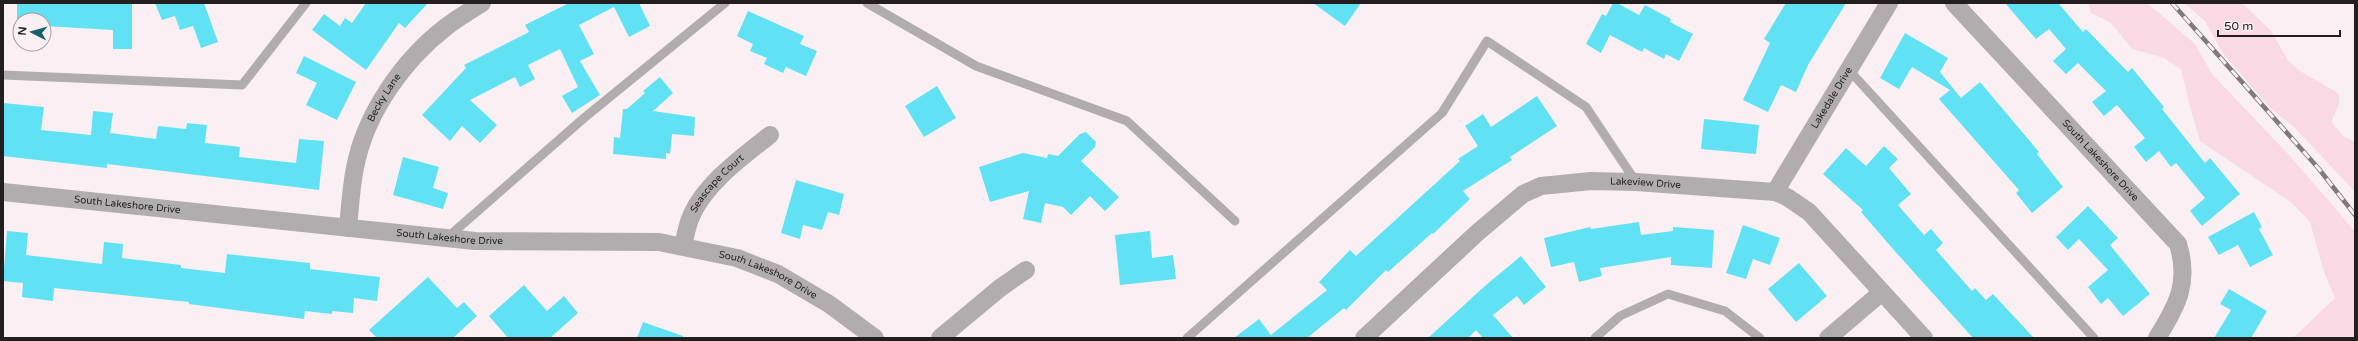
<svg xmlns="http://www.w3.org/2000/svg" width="2358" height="341" font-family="'Varela Round',sans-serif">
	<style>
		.green { fill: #f8d9e4 }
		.building { fill: #61e1f4 }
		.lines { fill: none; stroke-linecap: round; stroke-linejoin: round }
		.lane { stroke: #b1adae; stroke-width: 9 }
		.street { stroke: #b1adae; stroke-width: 18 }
		.rail-casing { stroke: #807a7c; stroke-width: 4.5 }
		.rail { stroke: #faf0f3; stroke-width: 3; stroke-dasharray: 9; stroke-linecap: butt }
		.labels { text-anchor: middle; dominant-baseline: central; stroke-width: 3; stroke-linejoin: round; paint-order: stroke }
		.street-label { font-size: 10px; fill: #231f20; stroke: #faf0f3 }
	</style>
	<rect width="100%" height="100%" fill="#faf0f3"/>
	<path class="green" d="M2088 3H2147L2160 14 2195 44 2212 74 2289 155 2346 221 2355 232V338H2293L2335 298 2324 272 2310 222 2291 202 2200 141 2189 103 2181 69 2164 58 2132 49 2111 23 2091 13Z
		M2184 3H2242L2271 31 2289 62 2300 71 2338 93C2343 105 2333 111 2332 123L2343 136 2355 142V192L2295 128 2269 107 2222 52 2205 21Z"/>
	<path class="building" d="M17 3H132V49H113V30L44 26V20H20V26H17Z
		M155 3H204L218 42 201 48 193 26 180 30 175 16 162 20Z
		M366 3H428L405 28 399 23 366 70 312 30 324 14 340 26 345 18 352 23Z
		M569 3H639L650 26 629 37 614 7 579 25 594 54 580 61 600 95 572 113 562 96 578 87 560 49 528 65 535 79 520 87 515 77 470 100 497 125 480 143 462 126 450 141 422 115 466 68 464 65 529 32 525 25Z
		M1313 3H1361L1345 26Z
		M1613 3H1617L1639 15 1645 5 1671 19 1670 22 1693 34 1679 61 1666 54 1664 59 1644 48 1642 52 1610 35 1601 53 1586 44 1602 14 1606 16Z
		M1786 3H1846L1808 65 1796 92 1781 85 1768 112 1743 100 1770 43 1764 39Z
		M2005 3H2058L2083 32 2086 29 2128 72 2132 68 2164 107 2162 109 2205 163 2210 158 2240 194 2202 226 2190 211 2205 198 2176 163 2171 167 2159 151 2146 162 2134 147 2145 138 2117 105 2104 116 2092 102 2106 91 2078 63 2066 74 2053 61 2066 49 2049 29 2036 39Z
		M748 11 804 36 800 44 817 51 806 76 786 67 783 73 764 64 767 58 750 51 753 44 737 36Z
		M1905 33 1948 58 1940 72 1961 98 1980 82 2039 152 2037 154 2063 187 2032 213 2016 193 2019 190 1939 99 1950 90 1912 67 1899 89 1880 78Z
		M304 56 356 82 337 120 306 105 317 83 296 73Z
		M660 77 673 93 653 111 695 117 694 136 672 134 670 154 666 153V159L613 154 614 137 620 138 623 109H627L645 93 643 91Z
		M937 86 956 118 924 137 905 106Z
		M1537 96 1557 126 1510 157 1512 160 1463 191 1470 199 1433 234 1432 233 1388 272 1386 270 1346 310 1344 308 1307 338H1234L1259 319 1271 335 1327 290 1319 282 1350 250 1356 256 1460 161 1458 159 1478 146 1465 126 1483 114 1491 127Z
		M3 103 44 107 41 130 91 135 93 111 113 113 110 133 156 139 158 126 186 129 187 123 207 125 205 143 240 147 239 157 296 163 299 139 324 141 319 190 107 164V168L3 156Z
		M1704 119 1759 125 1756 154 1701 149Z
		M1086 132 1096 142 1095 147 1081 161 1119 197 1105 211 1090 196 1071 215 1063 207 1045 203 1041 223 1023 219 1029 191 990 202 979 167 1023 153 1047 158 1048 154 1058 156 1080 134Z
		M1884 146 1898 159 1889 168 1911 194 1898 205 1924 235 1931 229 1943 243 1936 250 1972 291 1975 288 1986 300 1993 294 2034 338H1973L1893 249 1861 212 1863 210 1823 174 1846 148 1866 166Z
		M403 157 439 167 433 188 448 193 443 209 393 195Z
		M796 180 844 194 839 215 828 212 822 230 803 225 800 239 781 233Z
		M2088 206 2118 238 2110 245 2150 294 2123 316 2108 298 2101 304 2088 287 2108 270 2079 239 2068 250 2056 237Z
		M2254 212 2262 227 2259 229 2273 255 2250 267 2238 245 2219 255 2208 237Z
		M1639 222 1641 235 1673 231V227L1714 230 1712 268 1671 265V257L1600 268 1602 276 1579 282 1574 262 1551 267 1544 238 1590 227 1591 229Z
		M1743 225 1780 238 1770 265 1753 259 1746 279 1726 273Z
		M7 231 28 233 26 255 102 264 104 242 123 244 122 258 181 265V268L225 273 227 254 310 263V269L380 277 377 301 354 298 353 313 332 311V314L305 311 304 319 189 304V302L54 288 53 301 22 297 23 283 3 281Z
		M1150 231 1152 258 1173 255 1176 279 1120 285 1115 235Z
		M1521 256 1546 287 1524 305 1517 296 1493 315 1513 338H1483L1476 330 1468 338H1428L1486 285Z
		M1799 263 1827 296 1796 322 1768 289Z
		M428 277 457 308 464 302 477 316 453 338H377L369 330Z
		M524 285 547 311 564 296 578 313 550 338H508L489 316Z
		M2229 289 2267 311 2251 338H2214L2231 310 2220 304Z
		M643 322 683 336V338H637Z"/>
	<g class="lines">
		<path class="lane" d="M867 3 976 66 1127 121 1235 221
			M1848 69 2094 338
			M3 75 242 85 306 3
			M448 237 584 118 725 3
			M1187 338 1442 113 1487 41 1586 107 1636 182
			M1595 338 1620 316 1668 294 1725 311 1760 338"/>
		<g class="street">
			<path id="s1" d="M1954 3 2178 244C2190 283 2177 306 2157 338"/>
			<path id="s2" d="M3 192 475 241 659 242 737 258 778 274 829 304 875 338"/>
			<path id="s3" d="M1775 192 1889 3"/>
			<path id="s4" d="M348 228C350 208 351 187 355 168 365 114 403 60 446 27 457 18 470 11 482 3"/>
			<path id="s5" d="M683 246C685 237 687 227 690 219 703 185 742 157 770 135"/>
			<path d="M940 338 1000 288 1026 270"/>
			<path id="s6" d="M1364 338 1477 233 1523 194 1541 186 1591 181 1636 182 1775 192 1787 197 1809 212 1924 338"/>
			<path d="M1828 338 1882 292"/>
		</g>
		<g class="rail-casing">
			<path id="rail" d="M2172 3 2319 169 2355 215"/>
		</g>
		<use href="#rail" class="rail"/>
	</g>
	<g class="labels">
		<g class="street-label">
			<text stroke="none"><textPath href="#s3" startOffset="110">Lakedale Drive</textPath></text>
			<text stroke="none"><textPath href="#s4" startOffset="137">Becky Lane</textPath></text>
			<text stroke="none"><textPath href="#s1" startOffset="215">South Lakeshore Drive</textPath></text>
			<text stroke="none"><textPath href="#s6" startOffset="339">Lakeview Drive</textPath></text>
			<text stroke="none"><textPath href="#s5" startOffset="73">Seascape Court</textPath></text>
			<text stroke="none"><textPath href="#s2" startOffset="125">South Lakeshore Drive</textPath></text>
			<text stroke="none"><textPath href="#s2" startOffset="449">South Lakeshore Drive</textPath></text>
			<text stroke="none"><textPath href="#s2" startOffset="773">South Lakeshore Drive</textPath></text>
		</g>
	</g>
	<rect width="2358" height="341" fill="none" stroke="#231f20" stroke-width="8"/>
	<g transform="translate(32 32) rotate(276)"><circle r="19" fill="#faf0f3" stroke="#a49c9f"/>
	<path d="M0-3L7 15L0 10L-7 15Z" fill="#13616b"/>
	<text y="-6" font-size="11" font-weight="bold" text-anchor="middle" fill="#231f20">N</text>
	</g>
	<path d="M2218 30v6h122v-6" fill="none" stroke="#231f20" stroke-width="2"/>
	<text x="2224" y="30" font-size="12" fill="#231f20" stroke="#faf0f3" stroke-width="3" paint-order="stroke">50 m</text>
</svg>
